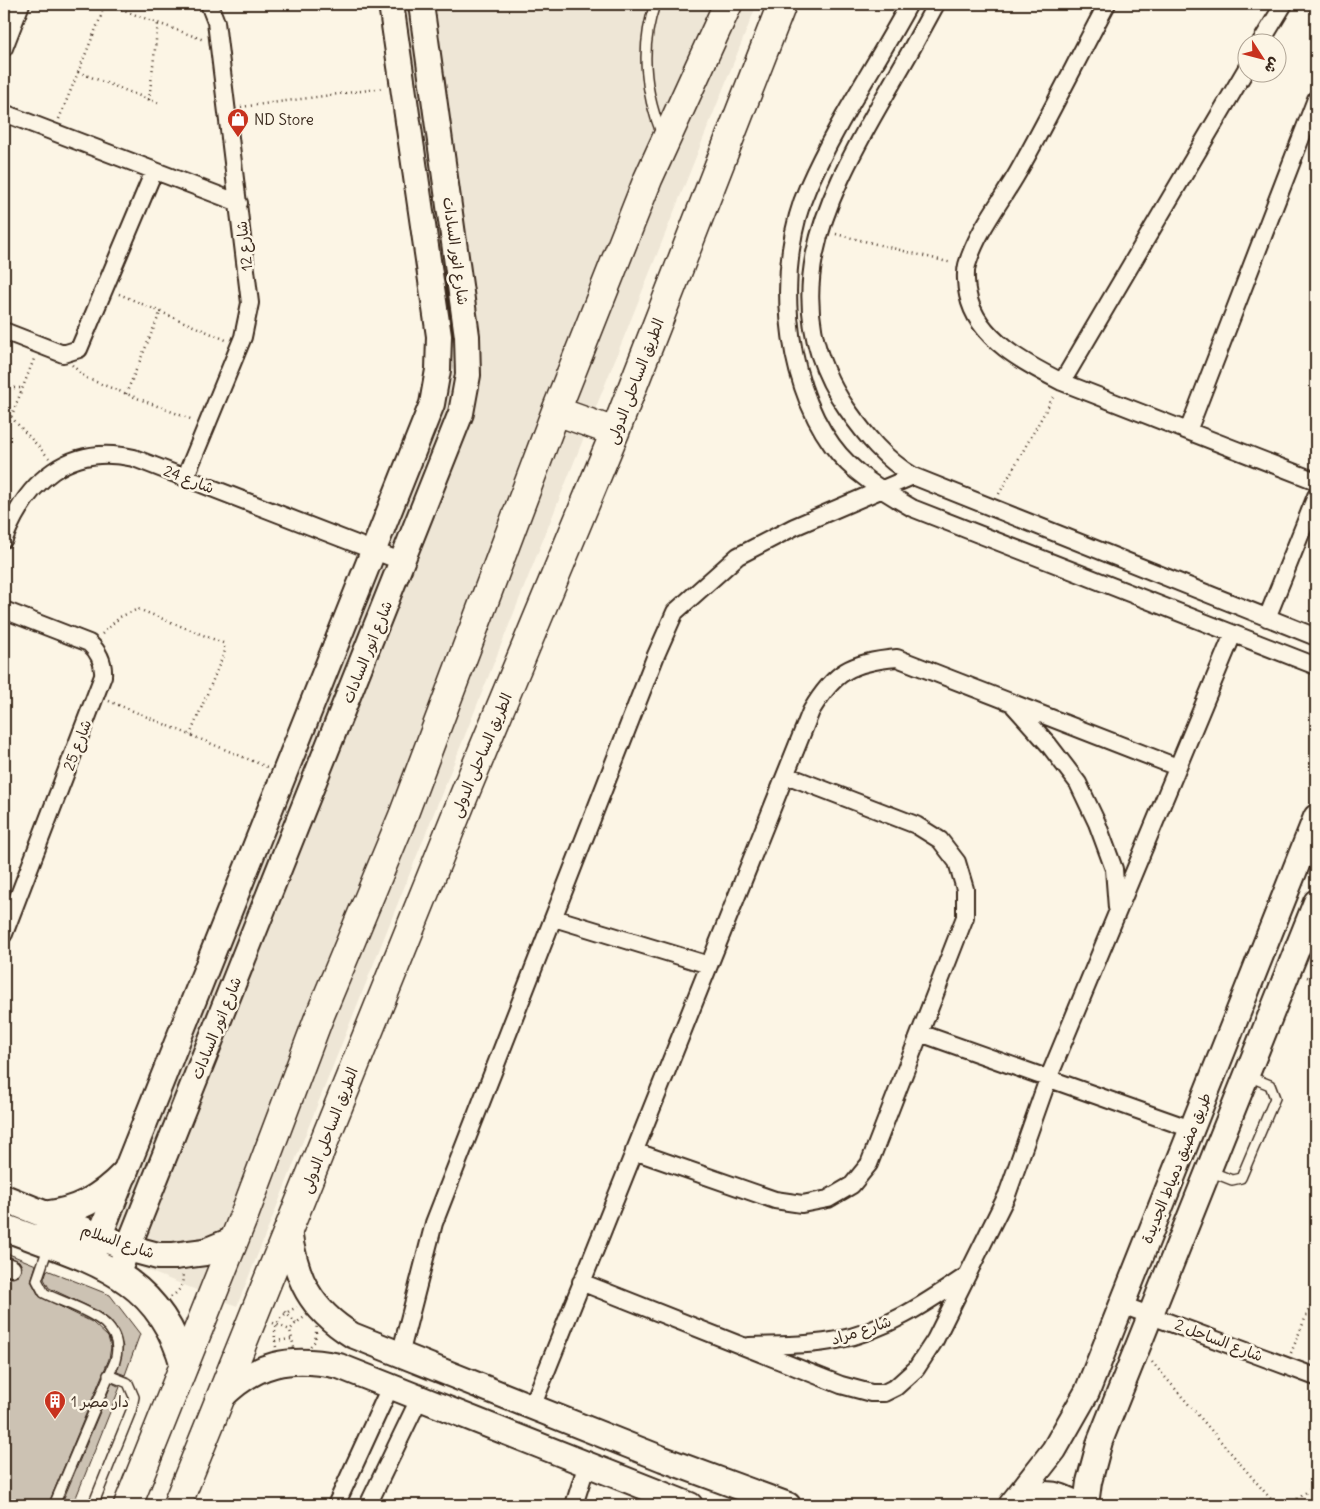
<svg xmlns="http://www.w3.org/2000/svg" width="1320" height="1509" font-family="Delius,'Playpen Sans Arabic',sans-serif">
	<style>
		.built { fill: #eee6d6 }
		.building { fill: #ccc2b3; stroke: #3b2a1e }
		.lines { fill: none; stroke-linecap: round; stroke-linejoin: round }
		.lane-casing { stroke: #3b2a1e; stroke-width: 12 }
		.street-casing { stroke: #3b2a1e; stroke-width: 20 }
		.secondary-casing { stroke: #3b2a1e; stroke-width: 28 }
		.primary-casing { stroke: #3b2a1e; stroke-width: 30 }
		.highway-casing { stroke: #3b2a1e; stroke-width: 31 }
		.path { stroke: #3b2a1e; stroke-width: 2.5; stroke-dasharray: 1 4; stroke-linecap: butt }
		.lane { stroke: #fcf5e5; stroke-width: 9 }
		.street { stroke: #fcf5e5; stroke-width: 16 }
		.secondary { stroke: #fcf5e5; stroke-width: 24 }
		.primary { stroke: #fcf5e5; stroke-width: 26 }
		.highway { stroke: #fcf5e5; stroke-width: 28 }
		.labels { text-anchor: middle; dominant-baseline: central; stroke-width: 5; stroke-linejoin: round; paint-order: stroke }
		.poi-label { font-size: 15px; fill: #3b2a1e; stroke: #fcf5e5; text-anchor: start }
		.street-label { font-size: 15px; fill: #3b2a1e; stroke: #fcf5e5 }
	</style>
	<rect width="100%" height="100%" fill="#fcf5e5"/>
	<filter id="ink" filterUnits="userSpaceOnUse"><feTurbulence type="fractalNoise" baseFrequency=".02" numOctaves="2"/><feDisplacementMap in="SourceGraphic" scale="10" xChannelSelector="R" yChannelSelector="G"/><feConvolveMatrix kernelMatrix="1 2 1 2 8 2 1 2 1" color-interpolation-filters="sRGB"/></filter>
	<g filter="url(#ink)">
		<path class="built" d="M404 4H757L237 1306 108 1255 446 397 450 380 454 350 453 323Z"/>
		<path class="building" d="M4 1252 36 1265 31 1281 39 1296 92 1322 108 1337 111 1347 109 1359 48 1505H4V1276L13 1278 18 1276 22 1267 19 1261 4 1255Z
			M47 1270 110 1295 140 1334 125 1375 117 1372 123 1347 118 1331 110 1320 98 1311 49 1288 44 1279Z
			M112 1383 120 1387 73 1505H61Z"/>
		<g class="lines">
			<g class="lane-casing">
				<path id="lane" d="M655 4C640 47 645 93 662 135
					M1209 1171 1232 1180 1241 1178 1275 1098 1270 1085 1248 1076
					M49 1245 37 1280 44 1293C73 1308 128 1318 115 1361L54 1505
					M93 1505 131 1411 134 1397 128 1383 108 1375"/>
			</g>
			<g class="street-casing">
				<path id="street" d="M909 4C876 65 836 123 808 187 775 262 783 378 832 445 852 473 883 491 912 508L1316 666
					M936 4C918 38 899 72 879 106 823 204 774 303 847 409 866 436 885 459 913 476L1316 637
					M1107 4C1077 60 1049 117 1018 172 1001 202 977 231 967 265 965 272 966 287 968 295 977 339 1026 364 1062 382L1316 481
					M1261 42 1284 4
					M4 48 21 4
					M4 113 239 203
					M4 331 63 354 79 349 154 171
					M1062 382 1248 66
					M1188 431 1316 99
					M185 478 243 337 250 303 216 22 209 4
					M4 539C27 481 69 443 134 458L403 562
					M4 610 89 643C99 652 104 662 103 676L4 934
					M1267 618 1316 496
					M1014 706 1049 745 1078 783 1097 823 1114 869 1117 908
					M554 918 709 965
					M920 1033 1191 1129
					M634 1151 775 1200 802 1204 828 1199 852 1185 869 1164 965 917V889L957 862 940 840 916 825 786 775
					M4 1265 12 1268
					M581 1282 841 1385 871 1393H884L896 1387 916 1369 935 1340 1007 1195 1048 1079 1233 634
					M1122 1305 1316 1377
					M749 1346C778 1345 809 1346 837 1340 885 1331 926 1303 966 1276
					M400 1355 434 1223 656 655 675 612 738 556 794 527 913 476
					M532 1407 811 711C834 672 851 662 897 658L1177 767
					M336 1505 391 1385
					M368 1505 420 1397
					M574 1505 587 1464"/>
			</g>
			<g class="secondary-casing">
				<path id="secondary" d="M289 1231C296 1279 310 1309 352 1335L663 1459 788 1505
					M92 1255 432 404 438 370 439 336 391 4
					M121 1265 461 413 468 375 467 336 421 4
					M220 1399C256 1362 290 1356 339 1366L690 1505
					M1011 1505 1054 1450 1087 1392 1316 817
					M1013 1505C1032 1491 1057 1490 1076 1505
					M1086 1505 1089 1482 1100 1441 1316 902"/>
			</g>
			<g class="primary-casing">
				<path id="primary" d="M4 1198 128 1248 158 1256H174L205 1252 234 1240
					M44 1215C77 1211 101 1198 124 1174
					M4 1227C85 1259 158 1271 184 1366"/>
			</g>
			<g class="highway-casing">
				<path id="highway" d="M556 411 615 432
					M128 1505 245 1213 318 1020 403 816 556 411 648 179 728 4
					M177 1505 465 793 615 432 782 4"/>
			</g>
			<path class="path" d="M78 72 158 103
				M149 100 158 23
				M241 107 384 88
				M59 119 106 4 204 40
				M836 234 952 263
				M119 294 226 340
				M72 365 86 378 193 420
				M4 388H22
				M126 394 160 313
				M11 417 49 458
				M4 435 34 359
				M999 494 1055 394
				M102 634 120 617 138 609 223 643 225 651 190 735
				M109 701 267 767
				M1307 977 1316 980
				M171 1297C180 1291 183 1285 183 1274
				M319 1307 315 1341 297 1361 290 1330 296 1323Z
				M285 1312 296 1323
				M273 1323 290 1330
				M275 1341 291 1339
				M276 1347C272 1326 278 1316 297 1307
				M1291 1353 1316 1292
				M1152 1362 1276 1505
				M1289 1505 1316 1485"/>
			<use href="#lane" class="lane"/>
			<use href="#street" class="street"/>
			<use href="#secondary" class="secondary"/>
			<use href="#primary" class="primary"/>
			<use href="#highway" class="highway"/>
		</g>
	</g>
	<defs>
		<g id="shop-pin" transform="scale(1.125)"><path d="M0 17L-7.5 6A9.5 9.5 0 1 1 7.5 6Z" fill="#c8321e" stroke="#fcf5e5"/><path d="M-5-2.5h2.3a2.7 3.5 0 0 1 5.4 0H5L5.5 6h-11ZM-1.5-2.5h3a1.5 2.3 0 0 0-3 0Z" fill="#fff"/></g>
		<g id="building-pin" transform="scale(1.125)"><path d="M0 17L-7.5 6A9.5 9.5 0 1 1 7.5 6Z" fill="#c8321e" stroke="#fcf5e5"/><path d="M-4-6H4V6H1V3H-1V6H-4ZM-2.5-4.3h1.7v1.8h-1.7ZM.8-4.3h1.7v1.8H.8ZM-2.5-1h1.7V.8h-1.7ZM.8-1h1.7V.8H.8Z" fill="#fff"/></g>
	</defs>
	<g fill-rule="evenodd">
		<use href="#shop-pin" x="238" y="119"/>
		<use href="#building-pin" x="55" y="1401"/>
	</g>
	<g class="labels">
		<g class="poi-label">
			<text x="254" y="119">ND Store</text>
			<text x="71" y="1401">دار مصر 1</text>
		</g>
		<g class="street-label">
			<text transform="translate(244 246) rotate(-97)">شارع 12</text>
			<text transform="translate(456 251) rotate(82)">شارع انور السادات</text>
			<text transform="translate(635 381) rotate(-69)">الطريق الساحلى الدولى</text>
			<text transform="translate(189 479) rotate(21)">شارع 24</text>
			<text transform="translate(367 652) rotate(-68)">شارع انور السادات</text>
			<text transform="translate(77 745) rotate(-69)">شارع 25</text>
			<text transform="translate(481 755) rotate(-67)">الطريق الساحلى الدولى</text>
			<text transform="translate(216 1028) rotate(-68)">شارع انور السادات</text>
			<text transform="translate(329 1130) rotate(-69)">الطريق الساحلى الدولى</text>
			<text transform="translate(1176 1168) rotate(-68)">طريق مضيق دمياط الجديدة</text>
			<text transform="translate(118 1241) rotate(19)">شارع السلام</text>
			<text transform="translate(861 1330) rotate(-18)">شارع مراد</text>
			<text transform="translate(1219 1340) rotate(21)">شارع الساحل 2</text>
		</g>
	</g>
	<rect width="1320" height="1509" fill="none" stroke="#fcf5e5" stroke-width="20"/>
	<rect x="10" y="10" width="1300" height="1489" fill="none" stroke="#3b2a1e" stroke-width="2" filter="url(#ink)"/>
	<g transform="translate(1262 58) rotate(126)"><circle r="24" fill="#fcf5e5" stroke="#afa495"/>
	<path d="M0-4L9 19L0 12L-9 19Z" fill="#c8321e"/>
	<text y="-8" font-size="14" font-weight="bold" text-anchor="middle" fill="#3b2a1e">ش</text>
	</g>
</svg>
